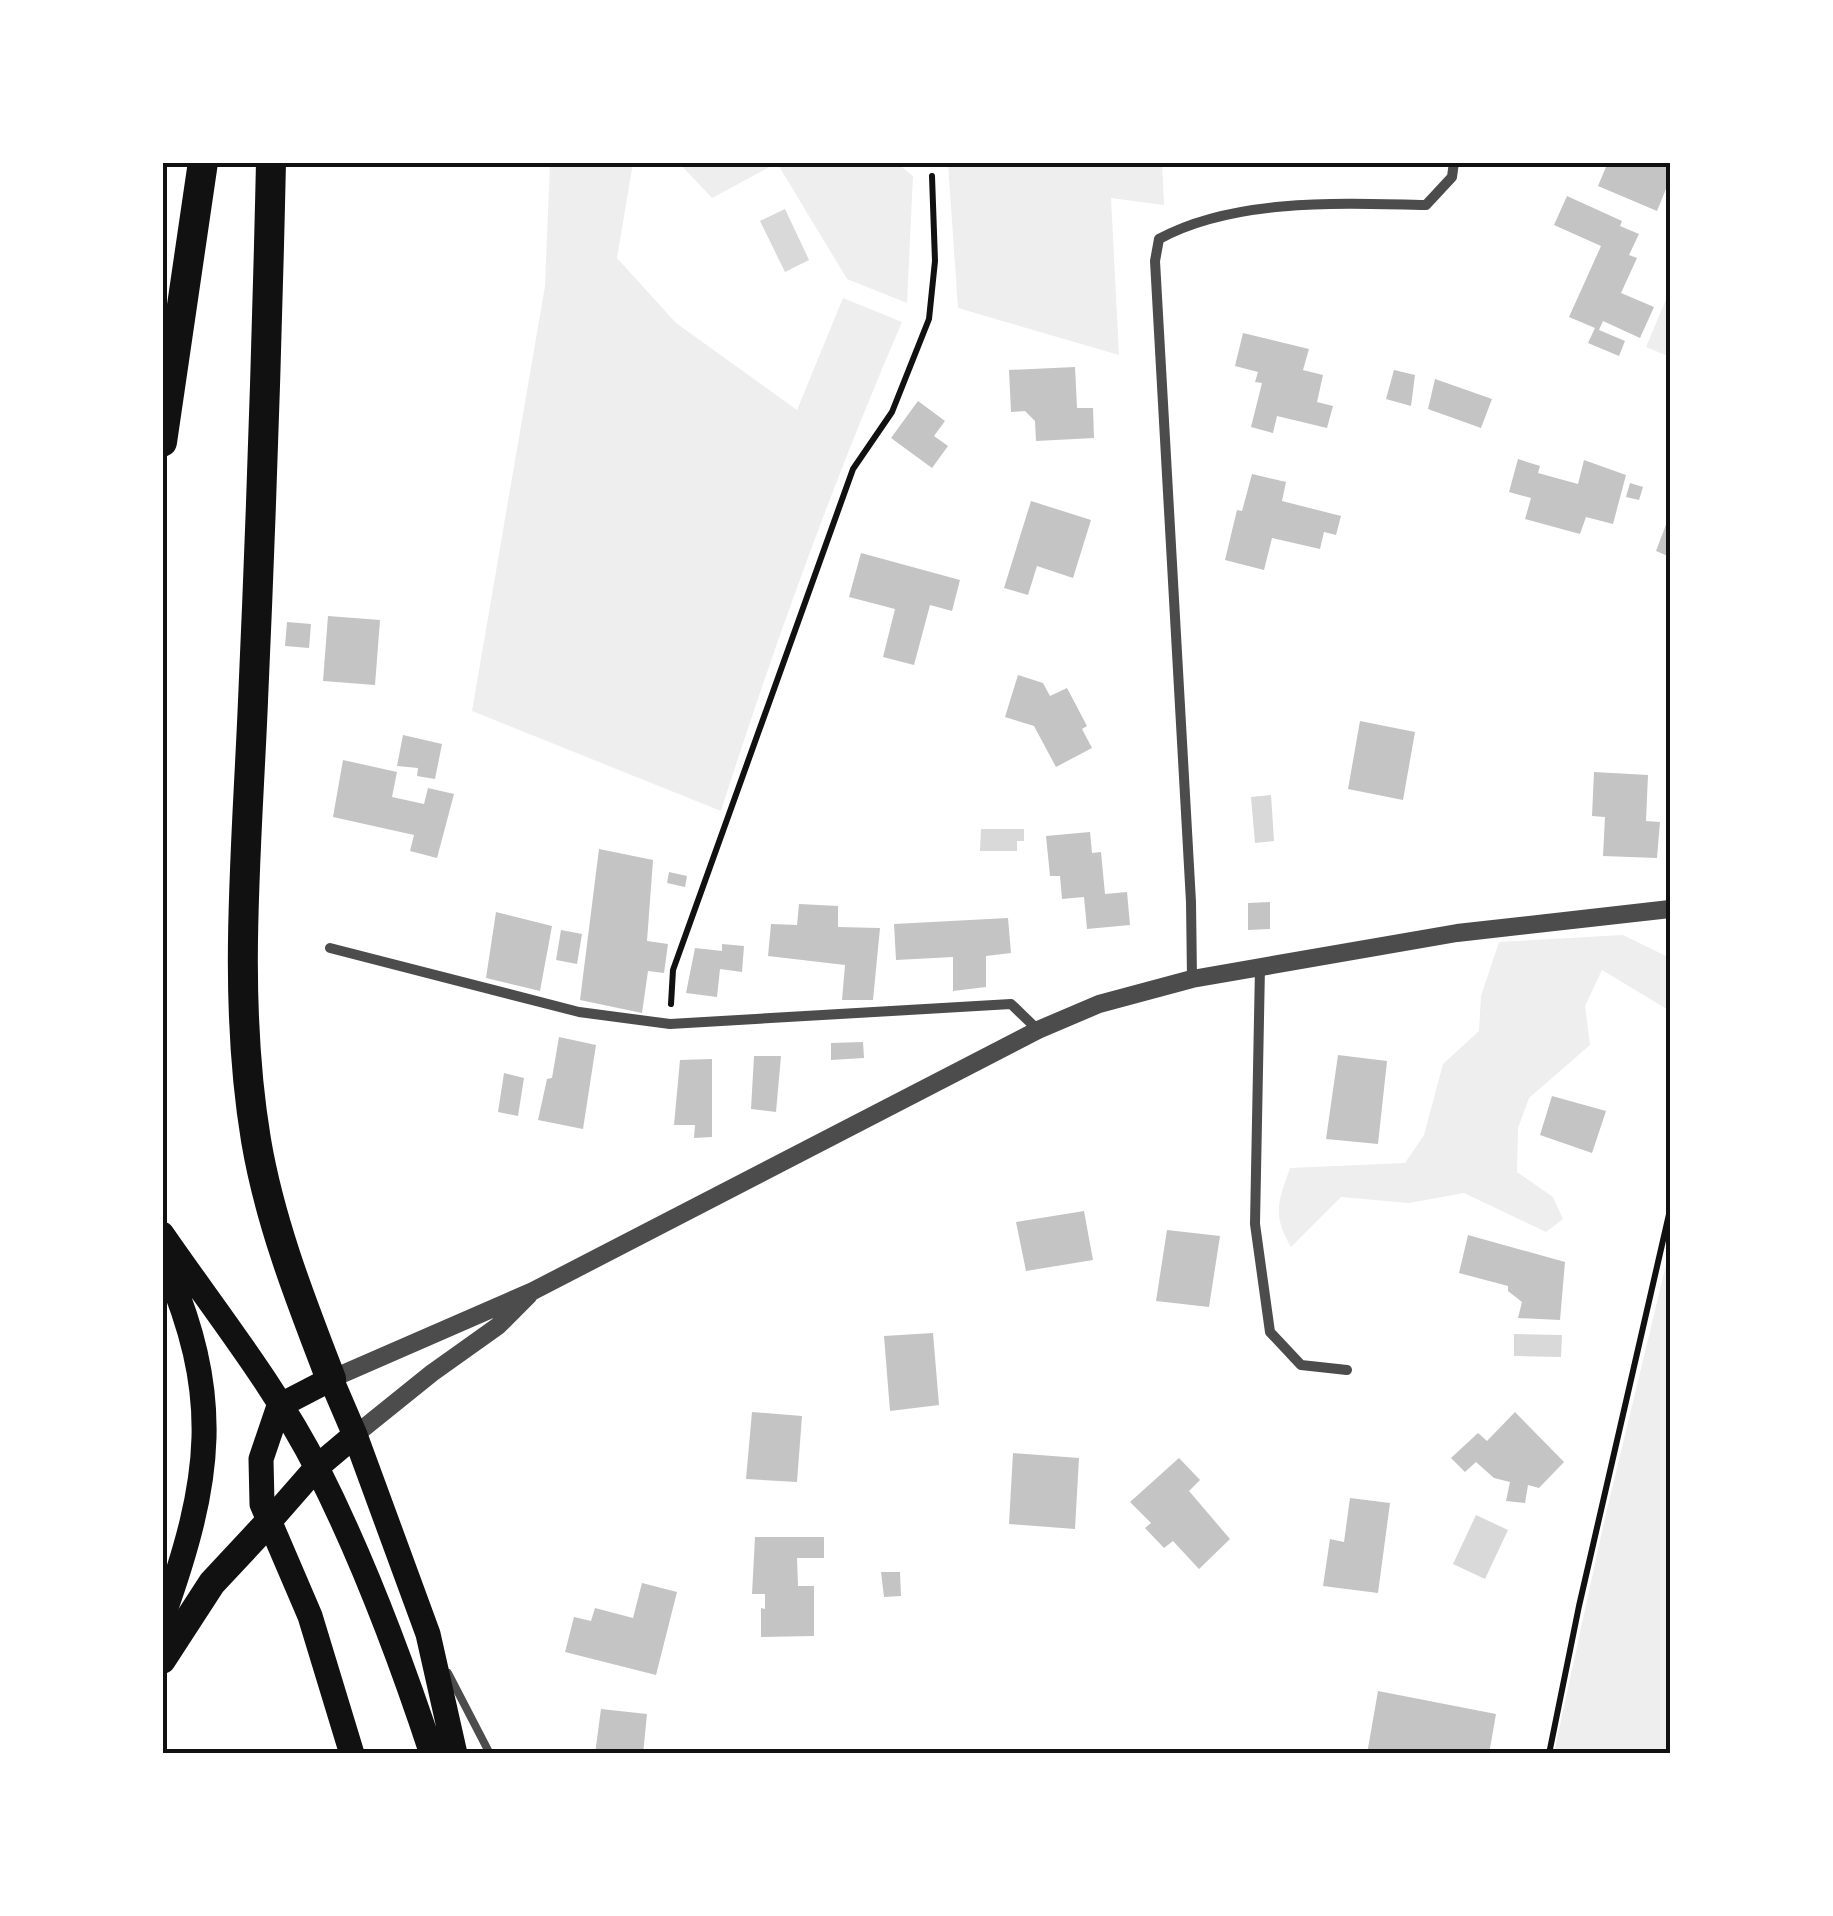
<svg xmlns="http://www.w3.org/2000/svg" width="1833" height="1916" font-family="'DejaVu Sans',sans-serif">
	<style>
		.green { fill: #eee }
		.water { fill: #d9d9d9 }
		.building { fill: #c4c4c4 }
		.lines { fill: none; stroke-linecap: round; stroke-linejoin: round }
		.path { stroke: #111; stroke-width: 6 }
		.service { stroke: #4c4c4c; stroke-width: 8 }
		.minor { stroke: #4c4c4c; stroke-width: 10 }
		.tertiary { stroke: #4c4c4c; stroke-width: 18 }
		.primary { stroke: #111; stroke-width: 25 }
		.trunk { stroke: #111; stroke-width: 28 }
		.motorway { stroke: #111; stroke-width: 30 }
		.neatline { fill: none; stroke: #111; stroke-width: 4 }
	</style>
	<rect width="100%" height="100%" fill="#fff"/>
	<path class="green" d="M550 163H633L617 258 676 323 797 410 843 298 902 322C833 482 774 645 721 811L472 711 545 286Z
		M679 163H897L913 176 907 303 847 279 777 163 712 198Z
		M948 163H1162L1164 205 1111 198 1119 355 958 308Z
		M1670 290V357L1646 347Z
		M1623 935 1670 958V1011L1602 970 1585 1006 1590 1045 1529 1098 1518 1128 1517 1172 1553 1197 1563 1219 1546 1232 1464 1193 1409 1203 1341 1197 1291 1247C1272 1214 1278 1203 1290 1168L1405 1163 1424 1135 1443 1064 1479 1031 1481 996 1499 942Z
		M1670 1248V1753H1554L1604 1522Z"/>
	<path class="water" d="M785 209 809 260 785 272 760 221Z
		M1271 795 1274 841 1255 843 1251 797Z
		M981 829H1024V841H1017V851H980Z
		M1514 1334 1562 1335 1561 1357 1514 1356Z
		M1476 1515 1508 1530 1485 1579 1453 1564Z"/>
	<path class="building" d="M1608 162H1670V179L1657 211 1598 186Z
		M1567 196 1622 221 1620 226 1639 234 1629 255 1637 258 1621 293 1654 307 1640 338 1603 321 1599 330 1625 341 1619 356 1588 343 1595 328 1569 317 1601 246 1554 225Z
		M1243 333 1309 349 1303 370 1323 375 1317 402 1333 406 1327 428 1277 416 1273 433 1251 427 1262 383 1255 382 1258 372 1235 366Z
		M1075 367 1077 408H1093L1094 438 1036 441 1035 421 1025 411 1011 412 1009 370Z
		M1394 370 1415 375 1411 406 1386 399Z
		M1435 379 1492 399 1481 428 1428 409Z
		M918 401 945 421 934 436 948 446 932 468 891 438Z
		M1518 459 1540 466 1538 473 1578 484 1584 460 1626 475 1613 524 1586 517 1580 534 1525 519 1531 498 1509 492Z
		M1252 474 1286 482 1282 501 1341 516 1336 535 1324 532 1320 549 1272 538 1264 570 1225 560 1237 510 1242 511Z
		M1630 483 1643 487 1639 500 1626 497Z
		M1031 501 1091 520 1073 578 1037 566 1028 595 1004 588Z
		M1670 514V557L1656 551Z
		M861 553 960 580 952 611 930 605 914 665 883 657 895 609 849 597Z
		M328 616 380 620 375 685 323 681Z
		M287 622 311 624 309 648 285 646Z
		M1018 675 1043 683 1050 696 1067 688 1087 726 1082 729 1092 748 1056 767 1034 726 1005 717Z
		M1360 721 1415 732 1403 800 1348 789Z
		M403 735 442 744 435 779 417 776 418 768 397 766Z
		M343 760 397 772 392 797 424 804 428 788 454 794 437 858 410 851 414 835 333 817Z
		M1594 772 1648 775 1646 821 1660 822 1657 858 1603 856 1605 817 1592 816Z
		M1090 832 1092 853 1101 852 1105 894 1127 892 1130 925 1087 929 1084 897 1062 899 1060 876H1050L1046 836Z
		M599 849 653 860 647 941 668 944 664 973 648 971 642 1013 580 1000Z
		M669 872 687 876 685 887 667 883Z
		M1270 902V929L1248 930V903Z
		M799 904 838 906V927L880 928 873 1000H842L845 965 768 956 771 924 797 925Z
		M496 912 552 926 540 991 486 978Z
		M1008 918 1011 953 986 956V987L953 991V957L896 960 894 924Z
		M561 930 582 934 577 964 556 960Z
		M722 944 744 946 742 972 720 969 717 997 686 993 695 948 722 951Z
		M559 1037 596 1045 583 1129 538 1120 547 1079 552 1078Z
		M863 1042 864 1058 831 1060V1043Z
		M1338 1055 1387 1061 1378 1144 1326 1139Z
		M754 1056H781L776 1112 751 1109Z
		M712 1059V1137L694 1138 695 1125H674L680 1060Z
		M504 1073 524 1078 518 1116 498 1112Z
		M1552 1096 1606 1111 1592 1153 1540 1135Z
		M1084 1211 1093 1260 1026 1271 1016 1222Z
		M1167 1230 1220 1236 1209 1307 1156 1301Z
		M1468 1235 1565 1262 1560 1320 1518 1318 1522 1302 1508 1291V1286L1459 1273Z
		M933 1333 939 1405 890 1411 884 1336Z
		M752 1412 802 1416 797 1482 746 1479Z
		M1515 1412 1564 1462 1539 1488 1528 1485 1525 1503 1506 1501 1510 1482 1494 1478 1476 1462 1465 1472 1451 1458 1478 1433 1487 1441Z
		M1013 1453 1079 1458 1075 1529 1009 1524Z
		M1179 1458 1200 1480 1189 1491 1230 1539 1199 1569 1173 1541 1164 1548 1145 1528 1151 1523 1130 1502Z
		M1350 1498 1390 1503 1378 1593 1323 1586 1330 1539 1344 1542Z
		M755 1537H824V1558H797L798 1586H814V1636L761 1637V1608L765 1609V1594H752Z
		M881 1572H900L901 1596 884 1597Z
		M642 1583 677 1592 656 1675 565 1652 574 1617 591 1621 595 1608 633 1618Z
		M1378 1691 1496 1714 1489 1754H1367Z
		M601 1709 647 1714 643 1754H595Z"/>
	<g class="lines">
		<path class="path" d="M671 1004 673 970 853 469 892 412 929 319 935 261 932 176
			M1549 1754 1579 1606 1670 1210"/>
		<path class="service" d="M448 1673 490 1754"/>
		<path class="minor" d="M330 948 579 1012 670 1024 1011 1004 1038 1030
			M1260 967 1255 1224 1270 1332 1301 1365 1347 1370
			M1192 979 1191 902 1155 261 1159 239C1234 198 1342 203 1426 205L1452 177 1454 162"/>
		<path class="tertiary" d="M331 1379 533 1291 1038 1030 1099 1004 1192 979 1457 933 1670 909
			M355 1435 432 1373 498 1326 529 1295"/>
		<path class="primary" d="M162 1234C215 1311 276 1387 318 1470 364 1561 400 1657 432 1754
			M162 1257C224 1396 212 1479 162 1619
			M268 1523 317 1467 355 1435
			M352 1754 310 1616 262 1504 261 1459 279 1406 331 1379 355 1435 428 1634 455 1754"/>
		<path class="trunk" d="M162 1660 212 1583 268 1523"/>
		<path class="motorway" d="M271 162C267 342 261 522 253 701 247 847 232 996 256 1140 270 1223 301 1301 331 1379
			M162 442 203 162"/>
	</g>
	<rect width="1833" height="1916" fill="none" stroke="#ffffff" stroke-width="330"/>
	<rect x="165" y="165" width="1503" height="1586" class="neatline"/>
</svg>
